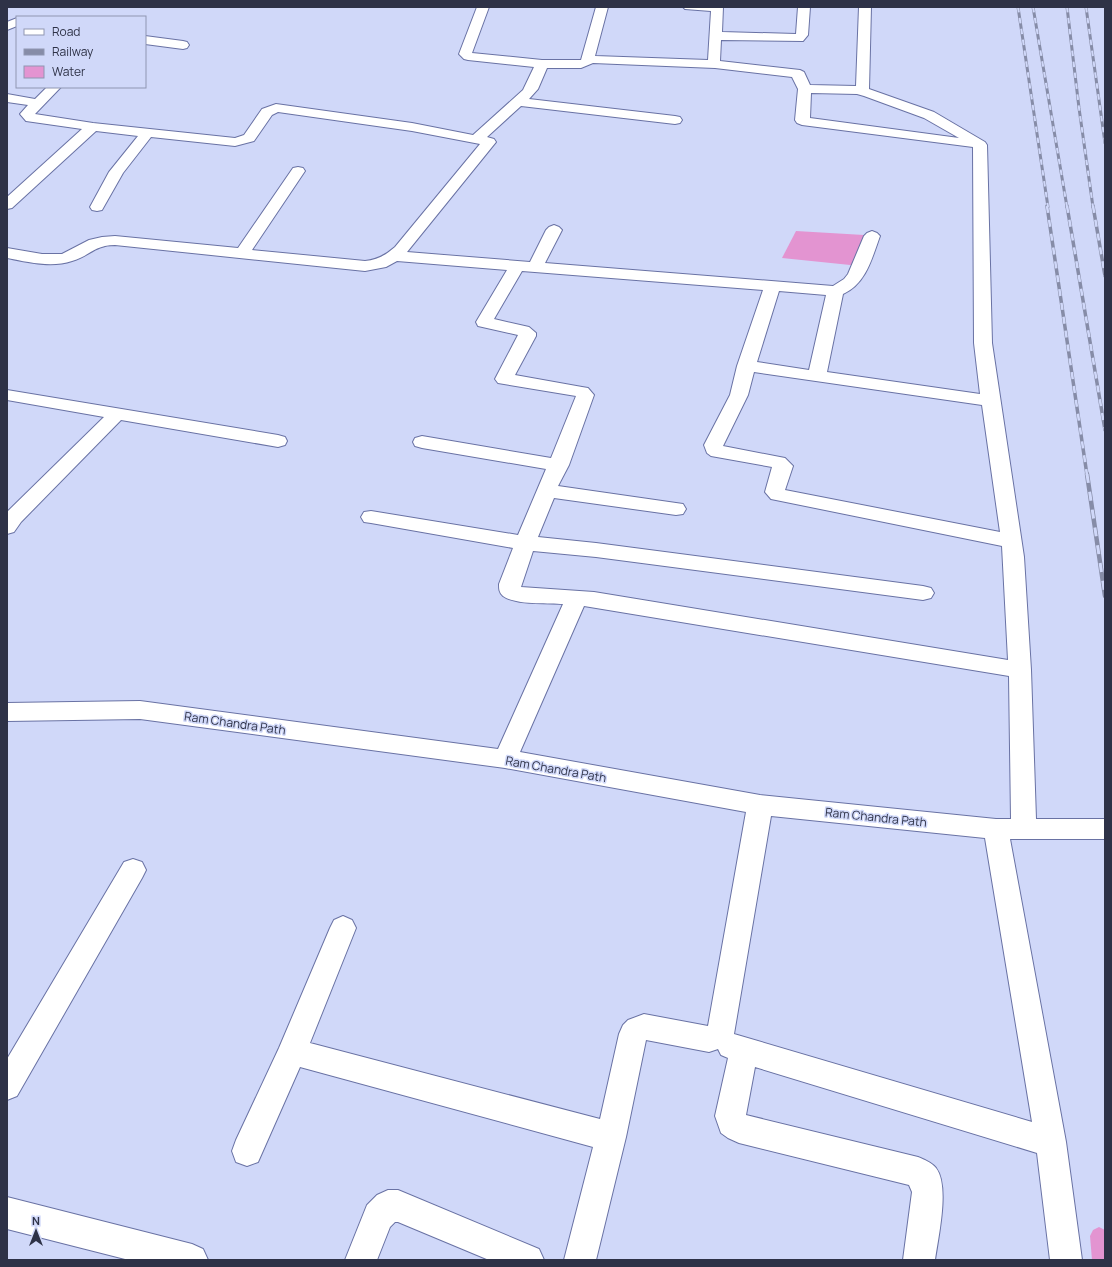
<svg xmlns="http://www.w3.org/2000/svg" width="1112" height="1267" font-family="Manrope,sans-serif">
	<style>
		.water { fill: #e394d1 }
		.lines { fill: none; stroke-linecap: round; stroke-linejoin: round }
		.stream { fill: #e394d1; fill-rule: evenodd }
		.minor-casing { stroke: #6972a4; stroke-width: 2 }
		.minor { fill: #fff; fill-rule: evenodd }
		.rail-far2-casing { stroke: #868ca7; stroke-width: 3 }
		.rail-far1-casing { stroke: #868ca7; stroke-width: 3.5 }
		.rail-casing { stroke: #868ca7; stroke-width: 4.5 }
		.rail-far2 { stroke: #d0d8f9; stroke-width: 2; stroke-dasharray: 5.5; stroke-linecap: butt }
		.rail-far1 { stroke: #d0d8f9; stroke-width: 2.5; stroke-dasharray: 7; stroke-linecap: butt }
		.rail { stroke: #d0d8f9; stroke-width: 3; stroke-dasharray: 9; stroke-linecap: butt }
		.labels { text-anchor: middle; dominant-baseline: central; stroke-width: 3; stroke-linejoin: round; paint-order: stroke }
		.street-label { font-size: 12px; fill: #2e3247; stroke: #d0d8f9 }
	</style>
	<rect width="100%" height="100%" fill="#d0d8f9"/>
	<path class="water" d="M796 231 864 235 860 266 782 258Z"/>
	<g class="lines">
		<path class="stream" d="M1099 1227 1105 1230V1260H1092L1090 1236 1093 1230Z"/>
		<g class="minor-casing">
			<path id="minor" d="M477 7H489L472 53 542 60H581L596 7H608L595 56 708 60 711 11 685 9 683 7H723L722 32 796 34 798 7H810L808 35 803 41 721 40 720 61 800 70 804 72 810 85 856 86 859 7H871L869 89 934 112 985 142 987 145 992 343 1024 557 1031 670 1036 819H1105V839H1010L1066 1142 1082 1260H1050L1037 1153 755 1067 746 1115 918 1157C925 1160 931 1162 936 1168 950 1186 938 1238 935 1260H903L912 1192 909 1185 739 1143 728 1138 721 1133 715 1116 728 1058 721 1055 718 1049 709 1052 646 1040 626 1137 596 1260H564L593 1147 300 1067 258 1162 247 1166 236 1162 232 1151 236 1140 279 1048 330 928 334 920 343 916 352 920 356 928 310 1043 600 1119 619 1034 623 1025 628 1020 644 1014 708 1026 746 812 505 768 140 719 7 721V703L140 701 498 749 563 604C548 603 515 605 503 596 499 592 499 589 499 584L513 548 371 523 364 522 361 517 364 512 371 511 518 535 546 469 422 448 415 446 413 442 415 438 422 436 551 458 576 396 498 383 495 379 518 335 478 326 476 322 507 270 397 261 386 267 365 271 115 245C94 245 90 256 72 261 51 268 28 262 7 258V248L42 254H62L89 240 102 237 115 236 238 248 293 168 298 167 303 168 305 171 252 250 365 261C377 260 386 255 395 247L480 144 412 131 278 112 272 115 254 141 235 146 151 137 123 173 102 210 97 211 92 210 90 207 109 172 138 136 96 131 12 208 7 209V197L82 129 26 121 20 114 28 105 7 102V94L35 99 47 87H61L35 114 93 123 235 138 244 135 262 109 276 104 412 123 473 135 523 90 534 67 468 60 464 59 459 54ZM593 63 715 68 792 77 798 89 795 120 797 123 802 125 973 147 974 343 980 394 827 372 843 294C866 284 872 258 880 236L877 233 872 231 867 233 864 236 848 274 844 279 833 286 545 263 562 230 559 227 554 225 549 227 546 230 530 262 407 252 496 142 494 139 487 137 521 106 675 124 680 123 682 120 680 117 675 116 529 99 538 89 547 68H581ZM811 93 857 94 864 96 924 118 959 138 810 118ZM522 271 763 290 737 366 730 395 704 445 707 453 711 456 772 467 765 492 771 499 1002 546 1008 660 594 592 521 587 533 551 596 557 923 600 931 598 934 593 931 588 923 586 596 543 538 537 554 498 676 515 683 514 686 509 683 504 676 503 558 486 569 465 594 395 588 388 582 387 515 375 536 336V333L529 327 494 319ZM779 291 826 295 809 370 757 362ZM754 372 982 405 1000 532 785 490 793 466 785 458 723 446 748 395ZM584 606 1009 676 1011 819H996L760 795 520 752ZM771 816 985 838 1032 1122 734 1034Z
				M17 18V26L7 30V22Z
				M145 36 183 41 187 42 189 45 187 48 183 49 145 44Z
				M7 390 278 435 285 437 287 441 285 445 278 447 121 420 21 522 14 532 7 534V512L104 417 7 400Z
				M133 859 142 862 146 870 142 878 17 1096 7 1100V1059L124 862Z
				M388 1190H398L539 1249 544 1260H489L398 1222H395L390 1227 377 1260H345L367 1205 377 1195Z
				M7 1197 192 1244 203 1249 208 1260H129L7 1229Z"/>
		</g>
		<use href="#minor" class="minor"/>
		<g class="rail-far2-casing">
			<path id="rail-far2" d="M1018 7 1048 207
				M1033 7 1067 207
				M1067 7 1079 108 1093 207
				M1086 7 1105 143"/>
		</g>
		<g class="rail-far1-casing">
			<path id="rail-far1" d="M1047 206 1087 475
				M1067 206 1105 430
				M1093 206 1105 276"/>
		</g>
		<g class="rail-casing">
			<path id="rail" d="M1087 474 1105 596"/>
		</g>
		<use href="#rail-far2" class="rail-far2"/>
		<use href="#rail-far1" class="rail-far1"/>
		<use href="#rail" class="rail"/>
	</g>
	<g class="labels">
		<g class="street-label">
			<text transform="translate(235 723) rotate(8)">Ram Chandra Path</text>
			<text transform="translate(556 769) rotate(10)">Ram Chandra Path</text>
			<text transform="translate(876 817) rotate(6)">Ram Chandra Path</text>
		</g>
	</g>
	<rect width="1112" height="1267" fill="none" stroke="#2e3247" stroke-width="16"/>
	<rect x="16" y="16" width="130" height="72" fill="#d0d8f9" stroke="#8f96b2"/>
	<rect x="24" y="29" width="20" height="6" fill="#ffffff" stroke="#8f96b2"/>
	<text x="52" y="36" font-size="12" fill="#2e3247">Road</text>
	<rect x="24" y="49" width="20" height="6" fill="#868ca7" stroke="#8f96b2"/>
	<text x="52" y="56" font-size="12" fill="#2e3247">Railway</text>
	<rect x="24" y="66" width="20" height="12" fill="#e394d1" stroke="#8f96b2"/>
	<text x="52" y="76" font-size="12" fill="#2e3247">Water</text>
	<g transform="translate(36 1231)" stroke="#d0d8f9" stroke-width="3" paint-order="stroke">
	<path d="M0-3L7 15L0 10L-7 15Z" fill="#2e3247"/>
	<text y="-6" font-size="11" font-weight="bold" text-anchor="middle" fill="#2e3247">N</text>
	</g>
</svg>
